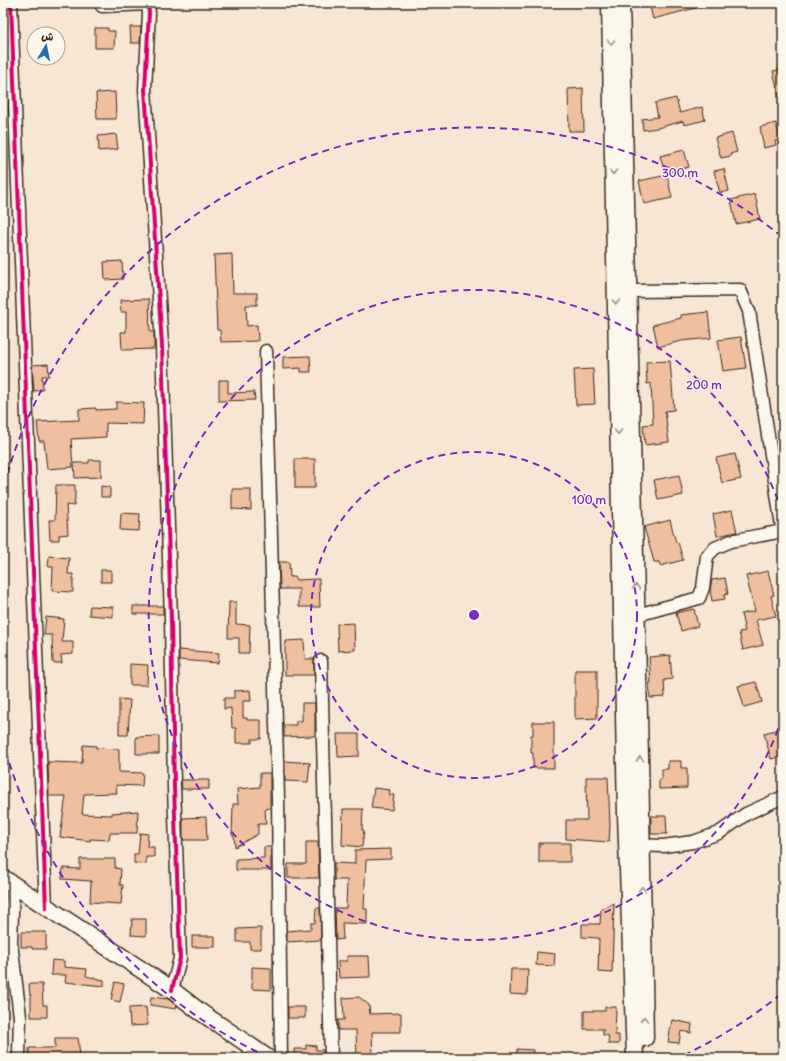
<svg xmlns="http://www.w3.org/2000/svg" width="786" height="1061" font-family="Delius,'Playpen Sans Arabic',sans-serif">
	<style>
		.building { fill: #f0bfa0; stroke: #3b2a1e }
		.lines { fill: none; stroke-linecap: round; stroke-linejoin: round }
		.street-casing { stroke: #3b2a1e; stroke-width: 15 }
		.secondary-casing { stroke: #3b2a1e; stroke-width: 19 }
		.street { stroke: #fbf7ec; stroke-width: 12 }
		.secondary { stroke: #fbf7ec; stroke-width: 16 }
		.cycleway-casing { stroke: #fbf7ec; stroke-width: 6 }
		.cycleway { stroke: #d6006c; stroke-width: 4 }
		.oneway { stroke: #9b9085 }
		.ring { fill: none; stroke: #7b2cbf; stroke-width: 2; stroke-dasharray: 7 5 }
		.centre { fill: #7b2cbf; stroke: #fbf7ec; stroke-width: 2 }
		.ring-label { font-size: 12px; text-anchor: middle; font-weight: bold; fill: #7b2cbf; stroke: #fbf7ec; stroke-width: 3; stroke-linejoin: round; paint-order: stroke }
	</style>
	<rect width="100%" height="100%" fill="#f8e6d5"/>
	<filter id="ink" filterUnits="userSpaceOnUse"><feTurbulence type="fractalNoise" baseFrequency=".025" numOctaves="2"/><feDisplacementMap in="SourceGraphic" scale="8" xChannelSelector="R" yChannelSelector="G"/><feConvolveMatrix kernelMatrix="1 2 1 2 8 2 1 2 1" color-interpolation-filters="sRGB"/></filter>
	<g filter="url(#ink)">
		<path class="building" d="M649 3H703V6L653 19Z
			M130 27H141L140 43H131Z
			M95 28H108V31H115L114 48H95Z
			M783 69V100H780L773 71Z
			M583 88 584 131H569L568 89Z
			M115 92 116 119H97L96 93Z
			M676 98 680 113 702 107 705 120 684 125 683 121 657 128 643 130 642 119 658 117 655 103Z
			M776 123 780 140 775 141 776 145 764 148 760 127Z
			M732 133 737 152 730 154 731 156 721 158 715 138Z
			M116 134 118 149 99 151 98 136Z
			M684 150 689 167 665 173 660 156Z
			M724 169 729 191 720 193 714 171Z
			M667 175 672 198 644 204 639 181Z
			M755 194 760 219 736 224 731 200Z
			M232 254 233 293H257V305H246L247 326 257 325 258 341 221 342 220 330H217L214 255Z
			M122 261 123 279 105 280 104 262Z
			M149 299 150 332H154V349L122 350 121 332H126V312H121L120 300Z
			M708 312 711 338 681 341 658 347 653 325 681 318V315Z
			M741 337 746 368 723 371 718 340Z
			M310 356 311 372H301V368L283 369V357Z
			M670 361 674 410 665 411 669 442 645 445 643 425 653 424 651 383 647 384 646 362Z
			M48 364 49 376H42L43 390 34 391 32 365Z
			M593 369 595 404 576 405 574 370Z
			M219 380H228V393L254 392 255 400 219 401Z
			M116 402 144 403 143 424 106 423V437L71 439 73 467 47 469 44 441H39L37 422 79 420V409L96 408V410L116 409Z
			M735 454 741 479 722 483 716 458Z
			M295 459H315V488H295Z
			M89 460H101V477L75 478 74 463H89Z
			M679 475 683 495 658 500 654 480Z
			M56 485H75V497L74 506 66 505 68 534 59 535V540H50L49 520H55Z
			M101 486 110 487V497H101Z
			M232 489H251V510L232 509Z
			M732 510 737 532 717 536 713 514Z
			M121 513 140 514 139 531 120 530Z
			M670 520 676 543 678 542 683 560 660 566 659 562H654L644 527Z
			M49 556 69 558 68 574H73V592L52 591 53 567H48Z
			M279 562H289L290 577H296V580L319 579 320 607H299V589H280Z
			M101 570H111V582H101Z
			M768 571 774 595 771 596 776 616 756 620 763 645 743 650 739 632 745 631 741 614 755 611 746 576Z
			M725 578 728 594 724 595 725 599 712 601 710 590 712 580Z
			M229 602H236V624L250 625 249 653H239V638H228Z
			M90 606 113 607V617L89 615Z
			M133 606H163V614H133Z
			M694 609 698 626 681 631 676 613Z
			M46 617 64 619 62 642H73V654L61 655 62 663H53L52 635H44Z
			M354 623 355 650 338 651 337 624Z
			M304 640 305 659H314V675H285V644H286V641Z
			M179 650 219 653 218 663 179 660Z
			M670 655 672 679 664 680 665 697 650 698 649 683H651L649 657Z
			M130 664 148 665 147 685H130Z
			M575 670H597V718L575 719Z
			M756 682 762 702 744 707 738 686Z
			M250 690 251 701H243V718H247V720H261V739H252V743H236V728H232L231 708 224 709V698H234V691Z
			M119 699 130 700 128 735H119Z
			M302 703H315V736L284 737V725H296V721H302Z
			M533 722H554V768H533V753H531V735H533Z
			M780 729 783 741V756L771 759 764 733Z
			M337 734H359V756L338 757Z
			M159 736V754H136V737Z
			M83 745 96 746V748L119 749V772L143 773 142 786 116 785 117 793 84 794 82 814 112 815V813L138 811 137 833H110L109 840 90 839V841L60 837 66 796H49L48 762 82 763Z
			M285 761 310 763 308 782 285 781Z
			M668 761H681V768H687V788L659 789V779H662V769H668Z
			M260 773H270V808L265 809 266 824H258V834L235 847 234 835H232L233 804H238L237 789 260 787Z
			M586 777H608L610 825 609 842 566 839V820H587Z
			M181 780H209V789H182Z
			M374 788 390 790 389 795H394L392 810 371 808Z
			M343 809H363L362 830H364L362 847 342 845Z
			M651 816H666L667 834H651Z
			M206 817 207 840H183V818Z
			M140 833 148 834 147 847H154V857H146V864L134 863V854H138Z
			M306 842H318L319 878H288V864H306Z
			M539 843H570V862H539Z
			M264 847H271V870H236V859L264 858Z
			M391 849V859L366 860 364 909H367V924L342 923 343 939 336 940 335 908H346L347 880H334V863L355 864V850Z
			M80 859H115V868L121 869 120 885H123L121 904 90 902 91 881 62 879 63 868 80 869Z
			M614 903 612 973 598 972 599 938 582 937V924H600L601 909Z
			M316 908H320L321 940 287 942V931L311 929V923H315Z
			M132 919H146V936L131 935Z
			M261 928V949H250V942H237V929Z
			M21 932H46V949H32V947H21Z
			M192 936H215V947H192Z
			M537 952 555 954 554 966 536 965Z
			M347 956H369L370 977 339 978 338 961H347Z
			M52 960 64 961V967L87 969 86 976 104 980V986L65 982 66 975H51Z
			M252 967 271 968V990L252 989Z
			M511 969H528L527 995 510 994Z
			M115 982 124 984 120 1002 111 1000Z
			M29 984H42L43 1005H47V1017H31V995H30Z
			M151 997 168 999 177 1006 176 1009 150 1005Z
			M359 997 369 1005 370 1014 401 1013V1032H372L373 1058H357L356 1030H338V1020H344L343 998Z
			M146 1007 148 1025 130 1026 129 1008Z
			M288 1007H305V1018H288Z
			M605 1007H616L615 1035H619V1044H608L609 1036 603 1035V1029H584V1011H605Z
			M672 1020 692 1024 691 1033 681 1031 679 1043 668 1042Z
			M55 1038H78L80 1056 29 1058V1048H55Z
			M306 1045 316 1046V1050H323L324 1058H294V1049H306Z
			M517 1049 533 1050V1058H516Z"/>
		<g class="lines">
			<g class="street-casing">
				<path id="street" d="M11 3 46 908
					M148 3 149 13 145 89 162 345 171 619 174 787 180 958 172 990
					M102 6 148 4
					M629 291 740 290 749 311 783 533
					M266 351 278 798 281 1058
					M637 615 699 598 703 588 707 556 715 548 731 541 783 531
					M321 661 331 1058
					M634 845 663 846 693 842 719 833 746 814 783 797
					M13 884 11 942 20 1017 19 1054"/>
			</g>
			<g class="secondary-casing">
				<path id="secondary" d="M610 3 626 815 635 1058
					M621 3 640 756 645 1038
					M3 878 172 990 199 1011 268 1058"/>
			</g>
			<use href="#street" class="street"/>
			<use href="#secondary" class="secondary"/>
			<g class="cycleway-casing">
				<path id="cycleway" d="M11 3 46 908
					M148 3 149 13 145 89 162 345 171 619 174 787 180 958 172 990"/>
			</g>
			<use href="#cycleway" class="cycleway"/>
		</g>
		<defs><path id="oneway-chevron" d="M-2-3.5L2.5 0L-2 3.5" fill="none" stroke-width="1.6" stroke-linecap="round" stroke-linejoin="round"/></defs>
		<g class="oneway">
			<use href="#oneway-chevron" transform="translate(611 42) rotate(89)"/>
			<use href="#oneway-chevron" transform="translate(613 172) rotate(89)"/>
			<use href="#oneway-chevron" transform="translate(616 302) rotate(89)"/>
			<use href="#oneway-chevron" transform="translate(618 432) rotate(89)"/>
			<use href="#oneway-chevron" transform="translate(636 587) rotate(-91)"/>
			<use href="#oneway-chevron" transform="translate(640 759) rotate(-91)"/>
			<use href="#oneway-chevron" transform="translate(642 889) rotate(-91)"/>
			<use href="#oneway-chevron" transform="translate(644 1019) rotate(-91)"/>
		</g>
	</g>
	<g class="ring">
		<circle cx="474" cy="615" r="163"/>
		<path d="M782 718A325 325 0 1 1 782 512"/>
		<path d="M781 994A488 488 0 0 1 680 1057M268 1057A488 488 0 0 1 4 745M4 485A488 488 0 0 1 781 236"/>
	</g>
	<circle cx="474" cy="615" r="6" class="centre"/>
	<g class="ring-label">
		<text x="680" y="177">300 m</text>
		<text x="704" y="389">200 m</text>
		<text x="589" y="504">100 m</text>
	</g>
	<rect width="786" height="1061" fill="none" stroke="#fbf7ec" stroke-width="16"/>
	<rect x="8" y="8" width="770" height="1045" fill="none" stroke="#3b2a1e" stroke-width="1.5" filter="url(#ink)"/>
	<g transform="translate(46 46) rotate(10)"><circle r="19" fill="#fbf7ec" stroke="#aea59a"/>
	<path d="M0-3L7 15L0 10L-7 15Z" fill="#1f6fb2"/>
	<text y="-6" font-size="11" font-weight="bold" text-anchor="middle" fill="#3b2a1e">ش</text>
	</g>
</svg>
